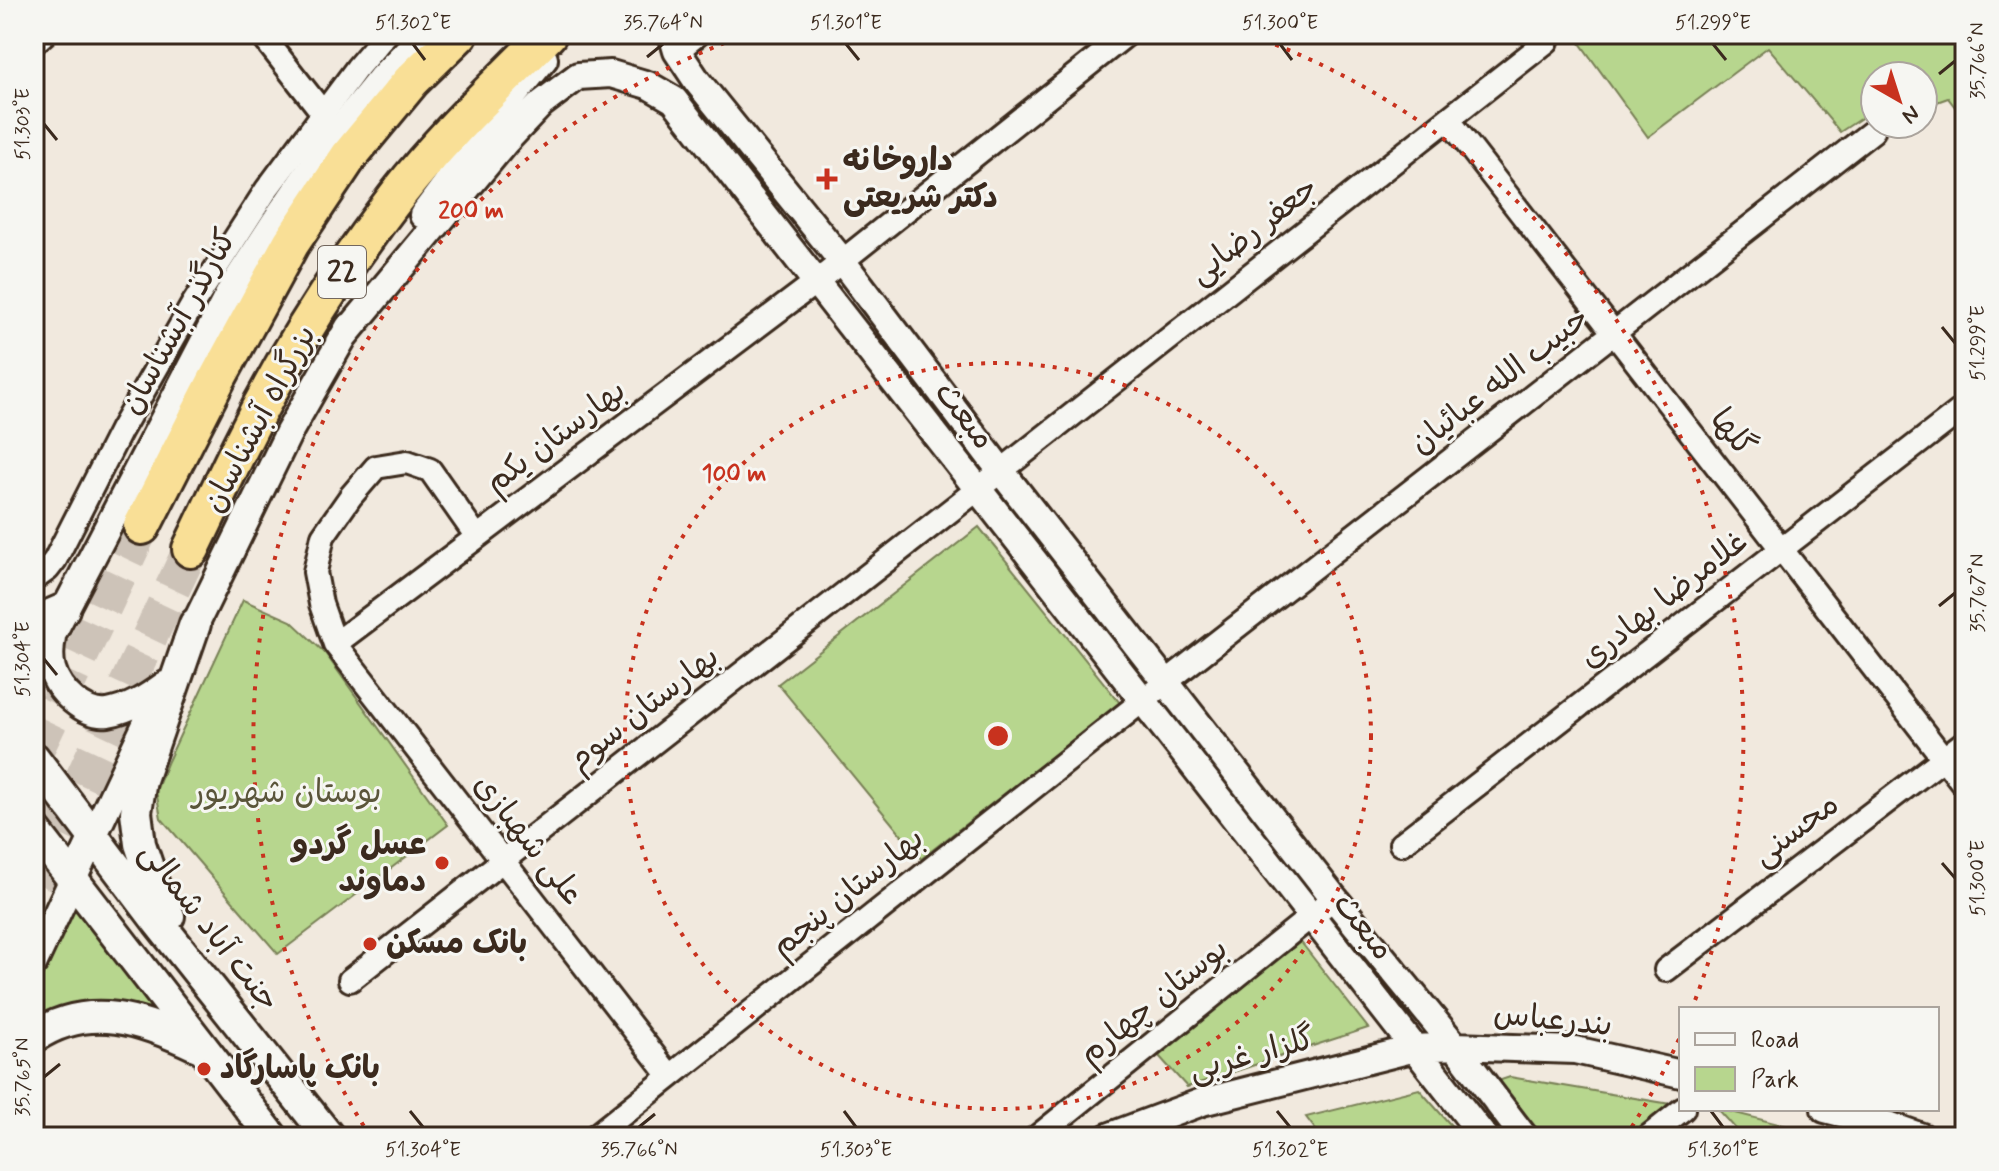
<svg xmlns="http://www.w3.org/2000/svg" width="1999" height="1171" font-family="Mynerve,'Playpen Sans Arabic',sans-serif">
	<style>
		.green { fill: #b7d68e; stroke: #798056; stroke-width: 2 }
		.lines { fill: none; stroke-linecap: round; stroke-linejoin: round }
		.trunk-tunnel { stroke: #cdc3b8; stroke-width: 36; stroke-dasharray: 36 18; stroke-linecap: butt }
		.minor-casing { stroke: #3b2a1e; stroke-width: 28 }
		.tertiary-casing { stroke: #3b2a1e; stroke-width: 32 }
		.secondary-casing { stroke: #3b2a1e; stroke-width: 36 }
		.trunk-casing { stroke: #3b2a1e; stroke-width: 42 }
		.minor { stroke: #f6f6f2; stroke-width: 22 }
		.tertiary { stroke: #f6f6f2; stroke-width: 26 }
		.secondary { stroke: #f6f6f2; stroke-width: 30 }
		.trunk { stroke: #f9df96; stroke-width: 36 }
		.ticks { fill: none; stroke: #3b2a1e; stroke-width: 3 }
		.ring { fill: none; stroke: #c8321e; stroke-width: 4; stroke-dasharray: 4 8 }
		.poi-dot { fill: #c8321e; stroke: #f6f6f2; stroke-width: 3 }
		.labels { text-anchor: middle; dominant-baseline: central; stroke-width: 6; stroke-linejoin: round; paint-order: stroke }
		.shield { fill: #f6f6f2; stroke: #73675e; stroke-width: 2 }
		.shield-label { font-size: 30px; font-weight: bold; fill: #3b2a1e }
		.poi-label { font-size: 32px; font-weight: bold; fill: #3b2a1e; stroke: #f6f6f2; text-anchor: start }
		.street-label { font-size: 32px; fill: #3b2a1e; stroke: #f6f6f2 }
		.park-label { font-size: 32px; fill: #5a553a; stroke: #f6f6f2 }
		.centre { fill: #c8321e; stroke: #f6f6f2; stroke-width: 4 }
		.ring-label { font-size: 24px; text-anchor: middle; font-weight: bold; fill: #c8321e; stroke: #f6f6f2; stroke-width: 6; stroke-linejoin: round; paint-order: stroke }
		.neatline { fill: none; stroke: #3b2a1e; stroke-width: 3 }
		.ticks-label { font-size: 20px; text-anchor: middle; fill: #3b2a1e }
	</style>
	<rect width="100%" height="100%" fill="#f1e9de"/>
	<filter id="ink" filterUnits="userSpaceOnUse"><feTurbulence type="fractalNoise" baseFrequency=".0125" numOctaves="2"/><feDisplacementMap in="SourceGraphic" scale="16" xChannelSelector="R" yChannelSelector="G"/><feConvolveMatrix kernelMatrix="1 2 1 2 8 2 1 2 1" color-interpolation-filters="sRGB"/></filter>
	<g filter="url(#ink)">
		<path class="green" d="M1551 34H1965V120L1948 98 1923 107V76H1875V109L1840 132 1768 47 1648 137 1577 39Z
			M979 527 1120 703 921 859 778 684Z
			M243 600 291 621 325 653 448 825 278 954 161 818 156 791 168 761Z
			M71 906 79 909 161 1014 34 1030V989Z
			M1300 941 1368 1028 1187 1087 1159 1056Z
			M1510 1077 1670 1104 1631 1137H1544L1498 1081Z
			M1419 1089 1456 1131 1449 1137H1321L1306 1117Z
			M1718 1109H1720L1829 1137H1743Z"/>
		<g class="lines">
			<path class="trunk-tunnel" d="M34 754 142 526
				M34 882 191 549"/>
			<g class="minor-casing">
				<path id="minor" d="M261 34 323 113
					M36 41 44 34
					M677 51 698 34
					M1448 119 1965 786
					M477 537 430 470 407 462 376 467 351 496 323 536 315 572 321 604 335 644 670 1076
					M34 579 48 569 55 560 121 430 193 304 267 189 357 68 386 34
					M335 644 816 282 1127 34
					M1401 844 1965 407
					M1666 970 1965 742
					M350 980 1001 471 1547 41
					M594 1137 1166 682 1873 131
					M1037 1137 1334 898
					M1648 1137 1683 1109"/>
			</g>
			<g class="tertiary-casing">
				<path id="tertiary" d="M672 34 677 51 697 81 842 261 1001 471 1334 898 1455 1046 1524 1137
					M423 215 508 102 544 59
					M339 342 506 141 541 104 578 76 611 74 648 85 674 100 1484 1137
					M52 637C50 648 49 658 52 669 58 691 84 716 108 713 130 709 147 698 165 685
					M187 641 289 432 349 327
					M34 669 232 288 280 214 329 143 382 77 424 34
					M34 962 157 701
					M1825 1109 1891 1126 1922 1137
					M1108 1137 1202 1102 1416 1048 1455 1046 1575 1050 1681 1074"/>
			</g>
			<g class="secondary-casing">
				<path id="secondary" d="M34 622 64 609
					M34 758 158 922 329 1137
					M34 829 272 1137
					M169 916 154 885 140 844 136 812 141 780 195 624
					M34 1037C89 1000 144 1020 198 1046"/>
			</g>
			<g class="trunk-casing">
				<path id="trunk" d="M142 526 217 379 291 243 349 156 411 81 459 34
					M191 549C208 514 224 479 241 445 284 357 339 271 399 193 443 136 497 86 548 34"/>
			</g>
			<use href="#minor" class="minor"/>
			<use href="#tertiary" class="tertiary"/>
			<use href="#secondary" class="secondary"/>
			<use href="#trunk" class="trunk"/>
		</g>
	</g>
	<path class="ticks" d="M413 44 425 60M846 44 859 60M1280 44 1292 60M1713 44 1726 60M647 57 663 44M1939 74 1955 61M44 124 57 140M1942 327 1955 343M1939 606 1955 593M44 659 57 675M1942 863 1955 878M44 1077 60 1064M410 1111 423 1127M844 1111 856 1127M1277 1111 1290 1127M1711 1111 1723 1127M639 1127 655 1114"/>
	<g class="ring">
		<circle cx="998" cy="736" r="373"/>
		<path d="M1679 1039A745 745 0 0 1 1626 1136M370 1136A745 745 0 0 1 743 36M1253 36A745 745 0 0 1 1694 1003"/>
	</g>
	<g class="poi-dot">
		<path d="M823 167h8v8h8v8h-8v8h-8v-8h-8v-8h8z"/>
		<circle cx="442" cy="863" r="8"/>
		<circle cx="370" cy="944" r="8"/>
		<circle cx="204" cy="1069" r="8"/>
	</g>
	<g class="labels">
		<rect class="shield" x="318" y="246" width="48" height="52" rx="6"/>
		<g class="shield-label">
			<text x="342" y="272">22</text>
		</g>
		<g class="poi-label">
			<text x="843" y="161">داروخانه<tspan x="843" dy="37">دکتر شریعتی</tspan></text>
			<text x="426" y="845" text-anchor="end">عسل گردو<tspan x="426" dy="37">دماوند</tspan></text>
			<text x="386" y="944">بانک مسکن</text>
			<text x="220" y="1069">بانک پاسارگاد</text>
		</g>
		<g class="street-label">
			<text transform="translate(1254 231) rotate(-38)">جعفر رضایی</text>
			<text transform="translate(179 322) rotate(-61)">کنارگذر آبشناسان</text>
			<text transform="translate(1500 381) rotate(-38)">حبیب الله عبائیان</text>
			<text transform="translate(964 416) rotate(52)">مبعث</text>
			<text transform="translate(260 419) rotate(-62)">بزرگراه آبشناسان</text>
			<text transform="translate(1732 433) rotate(52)">گلها</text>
			<text transform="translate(556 437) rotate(-37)">بهارستان یکم</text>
			<text transform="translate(1664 600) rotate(-38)">غلامرضا بهادری</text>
			<text transform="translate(644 709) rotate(-38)">بهارستان سوم</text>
			<text transform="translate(1796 830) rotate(-37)">محسنی</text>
			<text transform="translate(528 840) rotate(52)">علی شهبازی</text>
			<text transform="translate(848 893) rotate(-39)">بهارستان پنجم</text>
			<text transform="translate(209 927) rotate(52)">جنت آباد شمالی</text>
			<text transform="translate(1363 927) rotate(51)">مبعث</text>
			<text transform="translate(1154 1002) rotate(-39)">بوستان چهارم</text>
			<text transform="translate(1553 1020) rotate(6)">بندرعباس</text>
			<text transform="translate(1252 1055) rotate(-15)">گلزار غربی</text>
		</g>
		<g class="park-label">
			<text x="287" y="793">بوستان شهریور</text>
		</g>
	</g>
	<circle cx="998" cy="736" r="12" class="centre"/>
	<g class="ring-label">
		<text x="471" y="218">200 m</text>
		<text x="734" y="481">100 m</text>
	</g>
	<rect width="1999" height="1171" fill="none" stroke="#f6f6f2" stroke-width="88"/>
	<rect x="1679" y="1007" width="260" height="104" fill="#f6f6f2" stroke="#aba49d" stroke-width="2"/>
	<rect x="1695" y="1033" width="40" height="12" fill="#f6f6f2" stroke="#aba49d" stroke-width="2"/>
	<text x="1751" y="1047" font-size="24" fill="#3b2a1e">Road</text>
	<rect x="1695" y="1067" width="40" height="24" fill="#b7d68e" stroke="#aba49d" stroke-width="2"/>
	<text x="1751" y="1087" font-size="24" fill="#3b2a1e">Park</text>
	<g transform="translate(1899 100) rotate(141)"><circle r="38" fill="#f6f6f2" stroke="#aba49d" stroke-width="2"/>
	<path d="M0-6L14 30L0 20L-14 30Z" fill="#c8321e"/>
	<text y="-12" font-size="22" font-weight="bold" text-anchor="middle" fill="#3b2a1e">N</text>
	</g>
	<rect x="44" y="44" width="1911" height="1083" class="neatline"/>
	<g class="ticks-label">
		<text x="413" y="29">51.302°E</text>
		<text x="663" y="29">35.764°N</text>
		<text x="846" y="29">51.301°E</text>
		<text x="1280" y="29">51.300°E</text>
		<text x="1713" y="29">51.299°E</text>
		<text transform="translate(1977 61) rotate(-90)" y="7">35.766°N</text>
		<text transform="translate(22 124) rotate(-90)" y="7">51.303°E</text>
		<text transform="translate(1977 343) rotate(-90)" y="7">51.299°E</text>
		<text transform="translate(1977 593) rotate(-90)" y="7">35.767°N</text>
		<text transform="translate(22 659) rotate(-90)" y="7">51.304°E</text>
		<text transform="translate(1977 878) rotate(-90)" y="7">51.300°E</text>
		<text transform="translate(22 1077) rotate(-90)" y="7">35.765°N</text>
		<text x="423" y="1156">51.304°E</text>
		<text x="639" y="1156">35.766°N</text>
		<text x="856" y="1156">51.303°E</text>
		<text x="1290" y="1156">51.302°E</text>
		<text x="1723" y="1156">51.301°E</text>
	</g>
</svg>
